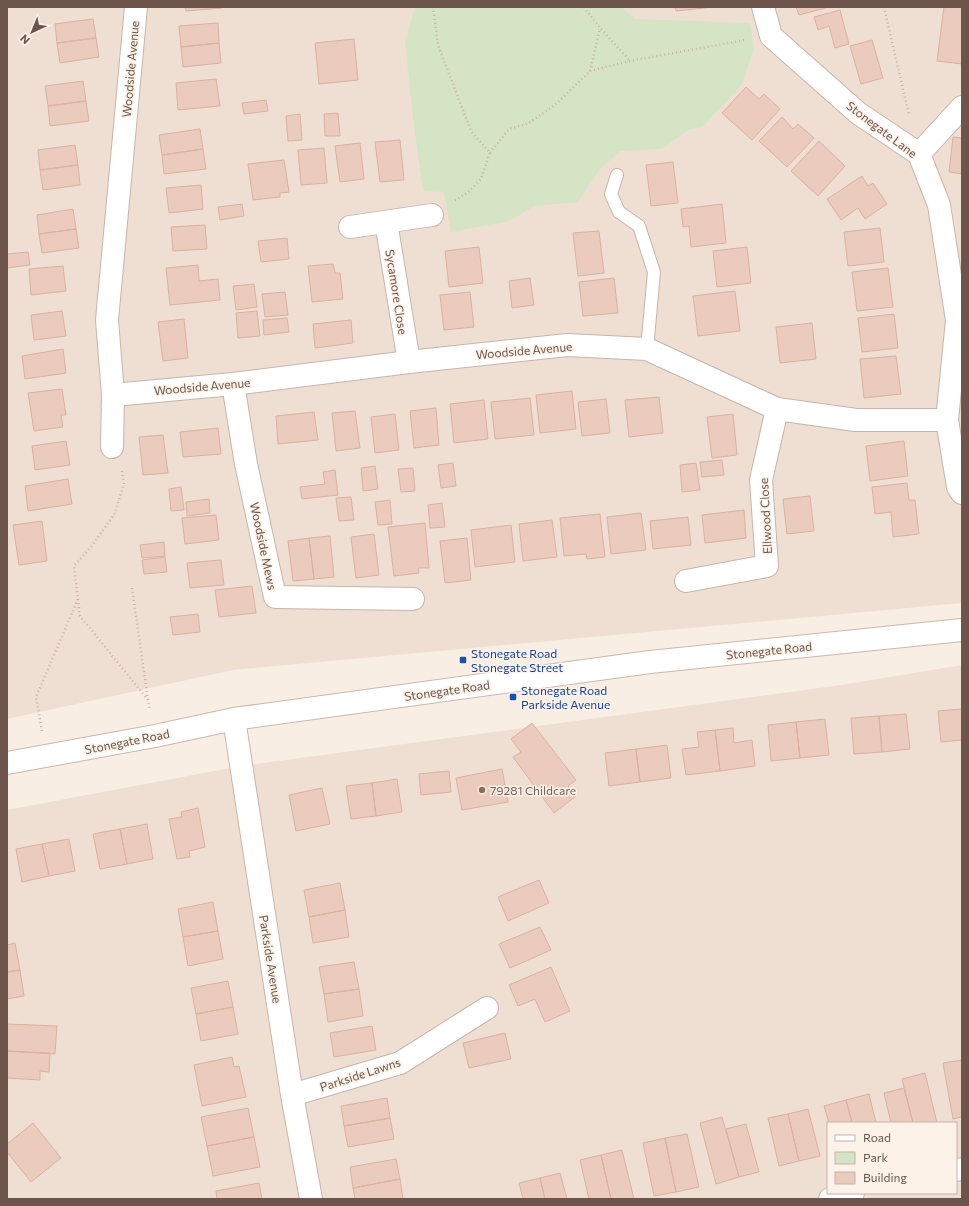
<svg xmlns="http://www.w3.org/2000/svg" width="969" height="1206" font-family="Commissioner,sans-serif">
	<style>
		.residential { fill: #efdfd2; fill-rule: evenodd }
		.green { fill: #d4e4c4 }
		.building { fill: #eacbbe; stroke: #dbb1a1 }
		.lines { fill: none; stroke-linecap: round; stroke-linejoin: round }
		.service-casing { stroke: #c7b5ab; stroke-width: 14 }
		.minor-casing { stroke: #c7b5ab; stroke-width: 24 }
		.secondary-casing { stroke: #cdb7ac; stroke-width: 24 }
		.path { stroke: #ceafa2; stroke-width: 2.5; stroke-dasharray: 1 3; stroke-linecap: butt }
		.service { stroke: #fff; stroke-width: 12 }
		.minor { stroke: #fff; stroke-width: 22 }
		.secondary { stroke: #fff; stroke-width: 22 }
		.transit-dot { fill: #1a4fb4; stroke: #fcf2e8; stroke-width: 1.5 }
		.education-dot { fill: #8d6e63; stroke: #fcf2e8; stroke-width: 1.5 }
		.labels { text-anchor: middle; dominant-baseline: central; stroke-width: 3; stroke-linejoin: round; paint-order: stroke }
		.street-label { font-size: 12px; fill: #6d554c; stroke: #fcf2e8 }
		.transit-label { font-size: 12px; fill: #164399; stroke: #fcf2e8; text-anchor: start }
		.education-label { font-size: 12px; fill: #785e54; stroke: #fcf2e8; text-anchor: start }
	</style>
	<rect width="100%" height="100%" fill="#f9eee3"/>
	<path class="residential" d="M7 7H962V603L233 670 7 719Z
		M962 665V1199H7V810L241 766 841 685ZM828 1123H956V1193H828Z"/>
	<path class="green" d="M415 7H621L635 19 750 23 754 48 741 86 702 127 688 130 662 149 620 151 600 169 578 202 535 206 509 221 451 232 444 192 423 191 413 118 405 41Z"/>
	<path class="building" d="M185 7H222V8L186 11Z
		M675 7H714L676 11Z
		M796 7H829L799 15Z
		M944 7H962V64L937 61Z
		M840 10 849 44 835 48 829 26 818 30 814 17Z
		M93 19 96 38 57 43 55 24Z
		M218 23 219 43 181 47 179 26Z
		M96 38 99 57 60 63 57 43Z
		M354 39 358 80 319 84 315 43Z
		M872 40 883 78 861 84 850 46Z
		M219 43 221 63 183 67 181 47Z
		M216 79 220 106 178 110 176 83Z
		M83 81 86 101 48 106 45 86Z
		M746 87 759 99 764 94 780 109 752 140 722 113Z
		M266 100 268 111 244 114 242 103Z
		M86 101 89 121 50 126 48 106Z
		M338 113 340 136H325L324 114Z
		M300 114 302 140 288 141 286 116Z
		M782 117 793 129 798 124 814 138 787 167 759 141Z
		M200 129 203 149 162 155 159 135Z
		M953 137 962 138V174L949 172Z
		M400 140 404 180 380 182 375 142Z
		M819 141 845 166 818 196 791 171Z
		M360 143 364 179 340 182 335 146Z
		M75 145 78 165 40 170 38 150Z
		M324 148 327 183 301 185 298 150Z
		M203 149 206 169 164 174 162 155Z
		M284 160 289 192 280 193V197L253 200 248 164Z
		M673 162 678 203 651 206 646 165Z
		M78 165 80 185 43 190 40 170Z
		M862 176 868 186 873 183 887 204 865 219 858 208 841 220 827 199Z
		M201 185 203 209 169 213 166 188Z
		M242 204 244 216 220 220 218 207Z
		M722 204 726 243 691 247 689 226 683 227 681 209Z
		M73 209 76 229 39 234 37 215Z
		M205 225 207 249 173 251 171 227Z
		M880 228 884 262 848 266 844 232Z
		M76 229 79 248 42 253 39 234Z
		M599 231 604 273 578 276 573 233Z
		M287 238 289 259 261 262 258 241Z
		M479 247 483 283 449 287 445 251Z
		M747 247 751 283 717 287 713 251Z
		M28 252 30 265 7 268V254Z
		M333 264 335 273H340L343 299 312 302 308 266Z
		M198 265 199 281 218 279 220 300 170 305 166 268Z
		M63 266 66 291 31 295 29 269Z
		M888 268 893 307 857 311 852 272Z
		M530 278 534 305 512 308 509 281Z
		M614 278 618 313 583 316 579 282Z
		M254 284 257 307 236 310 233 286Z
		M735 291 740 331 698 336 693 296Z
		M285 292 288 315 265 317 262 294Z
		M470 292 474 327 444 330 440 295Z
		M62 311 66 336 34 340 31 315Z
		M257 311 260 336 238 338 236 313Z
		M894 314 898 348 862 352 858 318Z
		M287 318 289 332 264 335 263 320Z
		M184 319 188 358 163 361 158 322Z
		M351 320 353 343 315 348 313 324Z
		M812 323 816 359 780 363 776 327Z
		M63 349 66 373 25 379 22 356Z
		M896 356 901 394 864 398 860 359Z
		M62 389 66 415H61L63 427 34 431 28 393Z
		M572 391 576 429 540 433 536 395Z
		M659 397 663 433 629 437 625 400Z
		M530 398 534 435 495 439 491 402Z
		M606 399 610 433 582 436 578 402Z
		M484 400 488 439 454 443 450 404Z
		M436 408 439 445 414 448 410 411Z
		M355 411 360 448 336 451 332 413Z
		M314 412 318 440 278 444 276 416Z
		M395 414 399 450 375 453 371 417Z
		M733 414 737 455 712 458 707 417Z
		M218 428 221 454 183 457 180 432Z
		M163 435 168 473 143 475 139 437Z
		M66 441 70 465 35 470 32 446Z
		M904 441 908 476 870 481 866 446Z
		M722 460 724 475 702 477 700 462Z
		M453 463 456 486 441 488 438 465Z
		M696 463 700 490 682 492 680 465Z
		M375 466 378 489 363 491 361 468Z
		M413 468 415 491 401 492 398 469Z
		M335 470 338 495 302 499 300 487 325 484 323 472Z
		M68 479 72 504 28 511 25 486Z
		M907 483 909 500H915L919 534 893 537 891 512 875 514 872 487Z
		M181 487 184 510 171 511 169 489Z
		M810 496 814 531 787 534 783 499Z
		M351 497 354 520 339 521 336 498Z
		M209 499 210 513 187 516 186 502Z
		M390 500 392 524 378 525 375 502Z
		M442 503 445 527 430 528 428 505Z
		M744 510 746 538 705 543 702 515Z
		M641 513 646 550 611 554 607 517Z
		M600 514 605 557 587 559 586 554 564 556 560 518Z
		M216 515 219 540 185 544 182 518Z
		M688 517 691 545 653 549 650 521Z
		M552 520 557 557 523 561 519 524Z
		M42 521 47 561 19 565 13 525Z
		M425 523 429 568H418L419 573 394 576 388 527Z
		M511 525 515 562 475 567 471 530Z
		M374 534 379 575 356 578 351 537Z
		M330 536 334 577 314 579 309 538Z
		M309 538 314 579 293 581 288 541Z
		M467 538 471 580 445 583 440 541Z
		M164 542 165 556 142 558 140 545Z
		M165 557 167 572 144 574 142 560Z
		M221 560 224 585 190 588 187 563Z
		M252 586 256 613 219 617 215 590Z
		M198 614 200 632 173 635 170 617Z
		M962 709V740L941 742 938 711Z
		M906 714 910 749 882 752 879 716Z
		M879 716 882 752 854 754 851 718Z
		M825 719 829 755 800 758 796 722Z
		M796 722 800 758 771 761 768 725Z
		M532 723 576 780 568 786 576 796 554 813 513 757 521 752 511 739Z
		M733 728 734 743 752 740 755 766 720 771 715 730Z
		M715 730 720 771 686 775 682 749 699 747 697 732Z
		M667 745 671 778 640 782 636 749Z
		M636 749 640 782 609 786 605 753Z
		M502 769 508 802 462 810 456 778Z
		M449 771 451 792 421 795 419 774Z
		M397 779 402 812 376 816 372 783Z
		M372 783 376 816 351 819 346 786Z
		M322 788 330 824 296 831 289 795Z
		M198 808 205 847 189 851 190 857 177 859 169 819 182 817 181 812Z
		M147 824 153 859 127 864 120 829Z
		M120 829 127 864 100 869 93 834Z
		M69 839 75 871 49 876 42 844Z
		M42 844 49 876 22 882 16 849Z
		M539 880 549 903 508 921 498 897Z
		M340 883 345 910 309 917 304 890Z
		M213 902 218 931 183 937 178 909Z
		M345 910 349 937 313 943 309 917Z
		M540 927 551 950 510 968 499 944Z
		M218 931 223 959 188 966 183 937Z
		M15 943 20 970 7 972V945Z
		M354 962 359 989 324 994 319 967Z
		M551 967 570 1011 545 1022 535 999 518 1006 509 985Z
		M20 970 24 996 7 999V972Z
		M228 981 233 1007 196 1014 191 988Z
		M359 989 363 1016 328 1022 324 994Z
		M233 1007 238 1034 201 1041 196 1014Z
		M7 1024 57 1026 55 1054 7 1051Z
		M372 1026 376 1050 334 1057 330 1033Z
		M505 1033 511 1059 469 1068 463 1043Z
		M7 1051 50 1053 49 1072 40 1071V1080L7 1078Z
		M232 1057 234 1067 239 1066 246 1097 202 1106 194 1065Z
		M962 1060V1117L953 1119 943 1063Z
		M925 1073 937 1123H913L902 1079Z
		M904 1088 913 1123H891L884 1093Z
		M869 1094 876 1123H852L846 1100Z
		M387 1098 390 1118 344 1126 341 1106Z
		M846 1100 852 1123H829L824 1106Z
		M248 1108 254 1137 207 1146 201 1117Z
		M808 1109 820 1156 799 1161 788 1114Z
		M788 1114 799 1161 779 1166 768 1118Z
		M722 1117 739 1177 716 1184 700 1123Z
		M390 1118 394 1139 348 1147 344 1126Z
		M33 1123 61 1158 31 1182 7 1152V1144Z
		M746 1124 759 1172 739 1177 726 1129Z
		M687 1134 699 1187 676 1192 665 1138Z
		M254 1137 260 1167 213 1176 207 1146Z
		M665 1138 676 1192 654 1196 643 1143Z
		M622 1150 634 1199H611L601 1155Z
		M601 1155 611 1199H589L580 1160Z
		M396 1159 400 1179 353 1188 350 1167Z
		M560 1173 567 1199H545L540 1178Z
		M540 1178 545 1199H523L519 1183Z
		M400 1179 403 1199H355L353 1188Z
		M259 1183 262 1199H217L216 1191Z"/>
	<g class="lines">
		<g class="service-casing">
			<path id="service" d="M617 175 611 194 619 212 639 226 654 272 647 349"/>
		</g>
		<g class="minor-casing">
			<path id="minor" d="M763 7 771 36 858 113 919 154 939 205 957 320 947 420 958 487 962 493
				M919 154 962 107
				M386 222 409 362
				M350 227 432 215
				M233 384 246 464 275 597 413 599
				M113 395 233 384 409 362 567 345 647 349 777 409 856 420H947
				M112 447 113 395 107 320 136 7
				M686 581 767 566 761 480 777 409
				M234 719 292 1095 311 1199
				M292 1095 400 1063 487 1008
				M956 1170 962 1169
				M830 1199 853 1193"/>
		</g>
		<g class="secondary-casing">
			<path id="secondary" d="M7 763 155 736 234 719 650 662 962 630"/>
		</g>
		<path class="path" d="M433 7 438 45 471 131 490 153 481 179 467 193 454 201
			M584 7 600 28 630 61
			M884 7 909 115
			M590 71 600 28
			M490 153 509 129 529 123 555 105 590 71 630 61 745 40
			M122 471 124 484 114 515 91 547 74 566 80 616 148 700 150 710
			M132 588 148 700
			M42 731 36 697 78 599"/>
		<use href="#service" class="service"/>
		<use href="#minor" class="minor"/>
		<use href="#secondary" class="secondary"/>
	</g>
	<g class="transit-dot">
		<rect x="459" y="656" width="8" height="8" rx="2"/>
		<rect x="509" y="693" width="8" height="8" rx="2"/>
	</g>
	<circle class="education-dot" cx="482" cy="790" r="4"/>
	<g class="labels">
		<g class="street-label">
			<text transform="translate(130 69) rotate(-85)">Woodside Avenue</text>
			<text transform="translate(882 129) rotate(37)">Stonegate Lane</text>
			<text transform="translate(397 292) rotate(81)">Sycamore Close</text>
			<text transform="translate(524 350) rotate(-5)">Woodside Avenue</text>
			<text transform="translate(202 386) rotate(-5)">Woodside Avenue</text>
			<text transform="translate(765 516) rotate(-93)">Ellwood Close</text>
			<text transform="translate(264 546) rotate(78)">Woodside Mews</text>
			<text transform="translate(769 650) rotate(-6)">Stonegate Road</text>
			<text transform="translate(447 690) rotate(-8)">Stonegate Road</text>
			<text transform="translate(127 741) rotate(-11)">Stonegate Road</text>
			<text transform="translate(271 959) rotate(81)">Parkside Avenue</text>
			<text transform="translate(360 1074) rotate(-18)">Parkside Lawns</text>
		</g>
		<g class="transit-label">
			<text x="471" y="653">Stonegate Road<tspan x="471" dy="14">Stonegate Street</tspan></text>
			<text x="521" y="690">Stonegate Road<tspan x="521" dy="14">Parkside Avenue</tspan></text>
		</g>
		<g class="education-label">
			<text x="490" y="790">79281 Childcare</text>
		</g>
	</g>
	<rect width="969" height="1206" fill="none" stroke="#6d554c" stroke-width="16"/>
	<rect x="827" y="1122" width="130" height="72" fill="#fcf2e8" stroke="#c3b3aa"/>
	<rect x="835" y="1135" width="20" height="6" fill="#ffffff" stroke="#c3b3aa"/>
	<text x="863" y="1142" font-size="12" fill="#6d554c">Road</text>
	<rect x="835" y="1152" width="20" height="12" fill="#d4e4c4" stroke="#c3b3aa"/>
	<text x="863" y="1162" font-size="12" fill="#6d554c">Park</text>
	<rect x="835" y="1172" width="20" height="12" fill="#eacbbe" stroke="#c3b3aa"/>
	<text x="863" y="1182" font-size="12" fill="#6d554c">Building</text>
	<g transform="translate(32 32) rotate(224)" stroke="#fcf2e8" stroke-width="3" paint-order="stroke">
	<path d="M0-3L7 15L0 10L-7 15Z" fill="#6d554c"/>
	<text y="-6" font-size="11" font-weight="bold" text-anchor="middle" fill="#6d554c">N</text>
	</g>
</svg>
